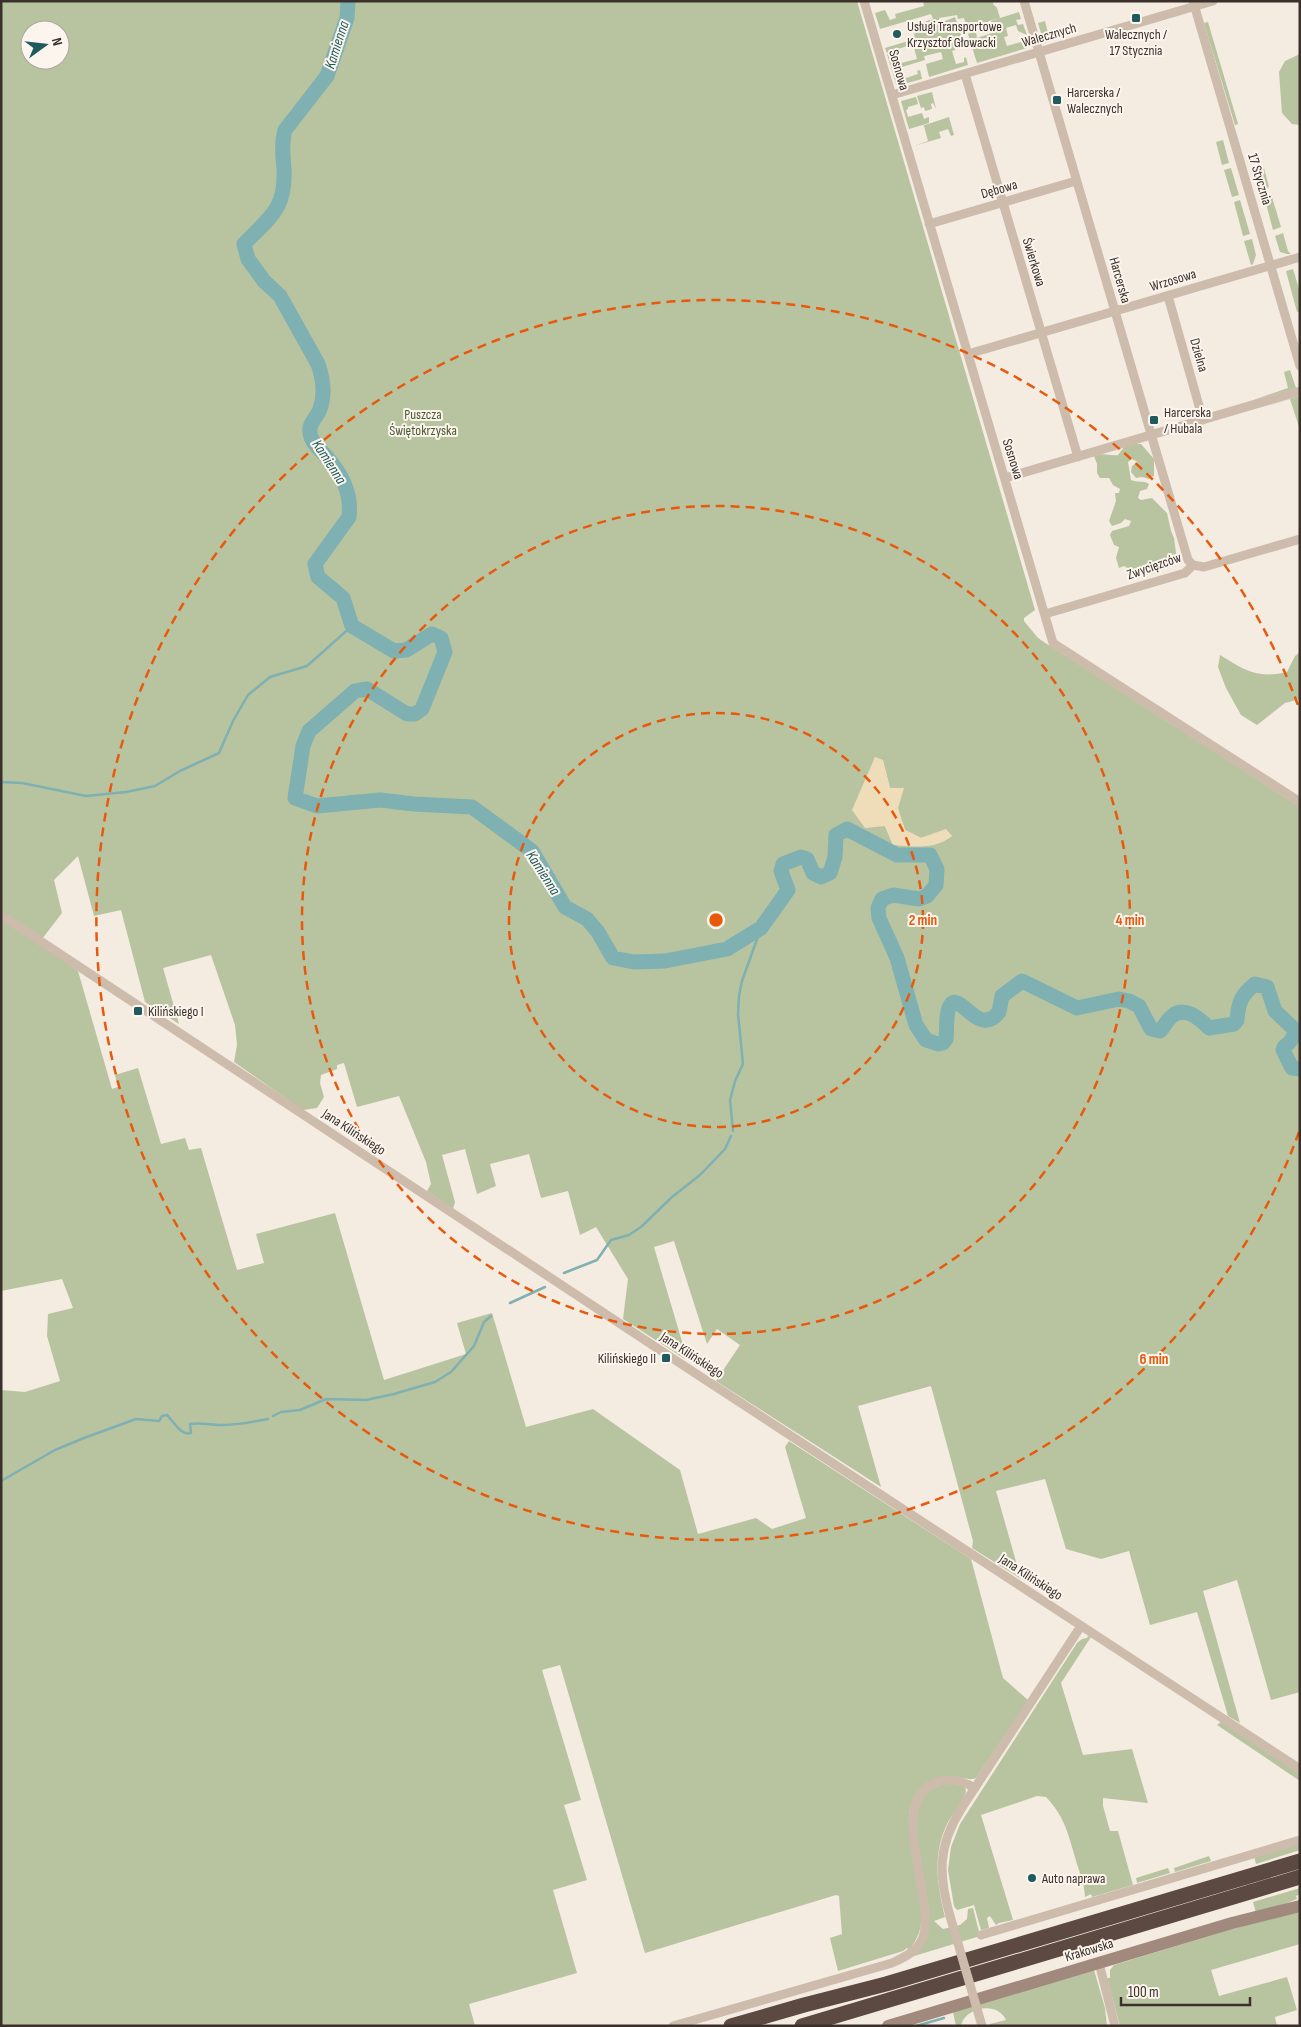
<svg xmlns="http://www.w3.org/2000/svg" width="1301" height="2027" font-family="'Sofia Sans Condensed',sans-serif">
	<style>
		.green { fill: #b8c4a0; fill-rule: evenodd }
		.sand { fill: #efdcb8 }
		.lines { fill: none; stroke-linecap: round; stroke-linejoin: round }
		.stream { stroke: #7fb0b2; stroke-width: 2.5 }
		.river { stroke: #7fb0b2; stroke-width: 15 }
		.street { stroke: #cdbbac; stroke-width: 9 }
		.secondary { stroke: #a18a7d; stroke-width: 12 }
		.highway { stroke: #5c4a42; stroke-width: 15 }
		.street-bridge { stroke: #cdbbac; stroke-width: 9 }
		.ring { fill: none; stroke: #e8590c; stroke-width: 2.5; stroke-dasharray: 9 6 }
		.poi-dot { fill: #1f5a5e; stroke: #fbf5ee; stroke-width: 2 }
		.labels { text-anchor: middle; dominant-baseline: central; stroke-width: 4; stroke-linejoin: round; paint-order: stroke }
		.poi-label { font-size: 14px; fill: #3b302b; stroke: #fbf5ee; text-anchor: start }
		.street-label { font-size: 14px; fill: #3b302b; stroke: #fbf5ee }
		.park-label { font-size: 14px; fill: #4a5a2e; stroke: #fbf5ee }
		.water-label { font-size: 15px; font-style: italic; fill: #1f5a5e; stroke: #fbf5ee }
		.centre { fill: #e8590c; stroke: #fbf5ee; stroke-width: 2.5 }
		.ring-label { font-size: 15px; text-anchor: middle; font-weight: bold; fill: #e8590c; stroke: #fbf5ee; stroke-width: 4; stroke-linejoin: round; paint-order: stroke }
	</style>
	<rect width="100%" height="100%" fill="#f4ebe1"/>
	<path class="green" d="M1 1H857L1035 610 1024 618V621L1038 638 1047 644 1300 807V1692L1271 1700 1237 1580 1203 1591 1240 1723 1228 1716 1197 1612 1150 1625 1129 1551 1101 1559 1066 1549 1045 1479 996 1491 1021 1579 972 1548 973 1541 931 1386 858 1406 881 1487 716 1381 740 1345 717 1329 707 1344 674 1241 654 1247 686 1355 685 1359 623 1319 628 1279 596 1227 580 1235 568 1191 541 1198 529 1154 490 1164 496 1186 477 1194 465 1149 442 1155 455 1202 453 1209 427 1191 431 1184 426 1162 399 1096 357 1107 344 1063 337 1065V1069L321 1075 320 1083 324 1097 317 1108 303 1110 234 1062 237 1045 235 1025 211 955 163 968 179 1024 145 1002 121 910 94 916 78 856 54 880 62 913 39 943 78 971 112 1089 118 1087 115 1075 138 1068 161 1144 185 1138 189 1150 201 1148 237 1270 264 1263 256 1234 335 1213 384 1380 466 1354 457 1323 492 1313 526 1427 593 1409 680 1470 698 1534 756 1518 772 1529 806 1518 785 1447 789 1441 971 1559 1003 1678 1028 1700 976 1778C969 1781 964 1777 957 1778 925 1778 908 1792 909 1825L922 1915C921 1930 918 1939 909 1950L907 1948 903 1951 838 1971 830 1938 842 1934 839 1896 836 1895 645 1953 560 1665 542 1670 581 1800 564 1805 587 1880 553 1890 577 1973 469 2004 475 2026H1V1390L25 1392 60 1381 47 1336 48 1314 73 1308 62 1279 1 1291ZM30 30H60V60H30ZM883 761 890 788 905 830 921 838 946 830 952 836C933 850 915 846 893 845L885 826Z
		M923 1H994L993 4 997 8 1000 18 989 21 983 25 984 30 976 32 977 38 992 33 991 21 1019 12 1021 19 1016 20 1018 25 1023 24 1027 35 1018 31 1016 25 1006 28 1008 36 1004 37 1007 46 1028 40 1030 44 1027 48 977 63 968 34 970 33 969 28 967 29 964 18 958 19 957 15 939 18 940 23 955 17 962 38 964 37 966 44 955 48V50L952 51 956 64 964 62V58L966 57 968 65 929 77 926 64 943 59 941 52 924 56 925 60 899 68 901 75 904 74 906 78 918 74 917 71 920 70 922 79 900 85 896 84 887 54 897 50 901 63 917 59 913 44 887 53 885 48 915 39 914 34 927 28 918 30 916 33 915 25 933 19 931 14 880 29 875 13 885 10 890 20 896 18 895 14 924 6Z
		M1045 21 1048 33 1061 30 1063 37 1044 43 1038 23Z
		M1208 22 1238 124 1235 125 1204 23Z
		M1300 54V125L1292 124 1282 113 1279 72 1285 61Z
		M932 92 936 109 933 103 931 104 932 109 925 111 924 107 921 108 917 96Z
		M916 97 918 104 908 107V109L906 110 908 117 922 113 924 119 929 117V123L909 129 901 101Z
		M949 117 954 135 951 136 948 129 939 132 941 138 914 146 928 141 924 126H922Z
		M1223 140 1229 163 1222 165 1216 142Z
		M1231 168 1239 195 1232 197 1224 170Z
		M1264 168 1269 187 1262 189 1256 170Z
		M1271 194 1281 227 1273 230 1264 196Z
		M1240 200 1250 234 1243 236 1234 202Z
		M1283 233 1288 251 1291 254H1287L1280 252 1275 236Z
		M1252 239 1256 255 1253 264 1251 265 1244 241Z
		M1293 269 1300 292V311L1297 312 1286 271Z
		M1290 370 1296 388 1253 400 1288 388 1284 372Z
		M1299 396 1300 430 1290 399 1251 411Z
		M1134 444H1141L1154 459V476L1149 479 1142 477 1136 478 1131 472 1132 466 1138 462 1132 459 1128 462 1131 480C1137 483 1143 480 1149 484L1147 489 1140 491 1138 498 1141 500 1152 498 1167 513 1171 531 1174 538 1177 560 1162 565 1154 573 1146 575 1137 573 1124 566 1119 568 1116 558 1119 547 1114 545 1110 535 1112 531 1129 526 1131 521 1125 519 1121 523 1112 526 1109 521 1116 501 1115 493H1119L1120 489 1113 485 1109 478H1100L1097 473V464L1094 456C1106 452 1107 456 1118 455L1125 446Z
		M1300 652V699L1285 703 1257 725 1241 715 1226 688 1218 667 1220 655C1244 670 1257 679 1287 672L1295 656Z
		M1088 1636 1091 1637 1061 1683 1083 1755 1132 1749 1148 1803 1103 1798V1806L1110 1831H1118L1133 1885 1092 1897 1091 1894 1085 1897C1084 1882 1082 1880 1078 1867 1069 1839 1067 1819 1046 1797L1037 1796 981 1815 1013 1920 999 1923 996 1925 990 1916 987 1918 989 1928 981 1930 974 1905 957 1910 954 1906 948 1870 951 1847 960 1824 1077 1643 1082 1639 1087 1638Z
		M1221 1722 1300 1774V1781L1217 1725Z
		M948 1783 965 1787 966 1792C962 1803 954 1812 948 1822 932 1854 937 1884 945 1917L934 1921 943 1929 960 1925 967 1919 968 1909 973 1908 980 1936 911 1957 925 1940C923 1913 910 1821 920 1801 925 1790 937 1787 948 1783Z
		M1300 1842V1850L1256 1864 1254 1856Z
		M1209 1856 1211 1861 1175 1872 1174 1868Z
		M1168 1868 1170 1873 1137 1883 1136 1878Z
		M1300 1888V1894L1296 1896 1297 1899 1270 1910 1256 1913 1253 1902Z
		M1300 1912V1944L1211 1970 1219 1996 1287 1977 1297 2010 1275 2017 1277 2026H1120L1107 1978H1110V1970L1114 1965 1242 1926Z
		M1094 1970 1105 2008 1107 2026H991L990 2024 1006 2020C997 2000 964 2008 961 2026H956L953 2012Z"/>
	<path class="sand" d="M875 757 883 760 890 788H904L898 808 905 830 921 838 946 829 952 836C933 850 916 846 893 845L885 826 865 828 852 810Z"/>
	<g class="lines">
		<path class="stream" d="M1 782 22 783 86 796 126 792 155 786 180 771 219 753 233 721 248 695 270 677 307 666 352 626
			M733 1131 730 1100 735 1081 743 1064 738 1014 739 996 742 981 761 928
			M564 1273 597 1260 611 1240 629 1235 641 1227 672 1197 700 1175 725 1149 731 1136
			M510 1303 545 1287
			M273 1416 281 1412 300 1410 326 1399 366 1400 394 1394 435 1382 451 1372 474 1346 484 1322 491 1316
			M1 1481 55 1450 84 1438 136 1419 159 1421 162 1416 167 1415C174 1422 181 1436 191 1433L190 1424C200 1422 211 1425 221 1425 237 1425 252 1422 268 1419
			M916 2026 944 2018"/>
		<path class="river" d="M348 1 347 18 327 76 285 130C281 143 283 156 284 169 286 209 270 217 244 244L248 259 264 281 280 296 318 364C323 378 325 395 320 409 317 418 308 423 310 433 311 442 319 449 325 455 341 473 352 492 349 517L315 564 318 577 343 598 352 626 394 651 406 650 432 634 441 638 445 652 422 709 415 714H407L367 689 355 691 309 731 303 746 295 798 317 806 380 800 414 804 472 807 532 851 565 907 587 919 598 932 613 958 634 962 665 961 727 949 761 928 788 890 781 871 783 864 801 857 807 859 813 873 821 877 830 873 835 857 836 835 847 829 897 855H930L937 869 936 885 927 896 919 899 893 895 882 899 878 908 879 918 897 958 916 1025 926 1040 938 1044 943 1043 946 1039C947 1030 946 1019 948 1011 957 981 976 1041 999 1012L1002 996 1022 981 1077 1008 1119 999 1129 1001 1139 1006 1151 1029 1160 1031C1164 1027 1166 1022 1170 1018 1183 1004 1199 1018 1209 1028L1234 1024 1237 1020C1238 1003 1242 994 1255 984L1267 987 1275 1011 1294 1029C1295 1037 1291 1042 1284 1047L1283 1050 1292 1068 1300 1069"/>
		<path class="street" d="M864 1 1053 643 1300 802
			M1024 1 1188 560 1193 565 1204 567 1300 539
			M1193 1 1300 366
			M965 74 1078 457
			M892 95 1213 1
			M929 224 1076 181
			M1168 296 1203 420
			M968 354 1300 257
			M1005 478 1300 391
			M1045 614 1185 573 1193 565
			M1 915 669 1356 1300 1769
			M950 1916C938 1874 938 1846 961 1809L1081 1626
			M981 1935 1300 1840
			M1099 1963 1115 2026
			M673 2026 892 1963C905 1957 918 1951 923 1937 936 1897 886 1803 935 1783 950 1777 962 1781 975 1788"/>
		<path class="secondary" d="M888 2026 1232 1923 1300 1906"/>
		<path class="highway" d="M731 2026 804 2005 886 1984 1300 1861
			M802 2026 1300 1877"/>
		<path class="street-bridge" d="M950 1916 982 2026"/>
	</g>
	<g class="ring">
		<circle cx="716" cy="920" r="207"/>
		<circle cx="716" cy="920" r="414"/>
		<path d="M1299 1132A620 620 0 1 1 1299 708"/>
	</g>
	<g class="poi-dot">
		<rect x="1131" y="13" width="10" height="10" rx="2.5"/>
		<circle cx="897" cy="34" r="5"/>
		<rect x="1052" y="95" width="10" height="10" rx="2.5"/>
		<rect x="1149" y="415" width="10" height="10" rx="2.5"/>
		<rect x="133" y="1006" width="10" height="10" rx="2.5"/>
		<rect x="661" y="1353" width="10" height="10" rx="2.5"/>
		<circle cx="1032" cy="1878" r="5"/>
	</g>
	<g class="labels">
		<g class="poi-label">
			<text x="907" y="26">Usługi Transportowe<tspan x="907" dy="16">Krzysztof Głowacki</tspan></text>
			<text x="1136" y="34" text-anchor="middle">Walecznych /<tspan x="1136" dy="16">17 Stycznia</tspan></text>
			<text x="1067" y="92">Harcerska /<tspan x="1067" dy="16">Walecznych</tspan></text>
			<text x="1164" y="412">Harcerska<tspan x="1164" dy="16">/ Hubala</tspan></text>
			<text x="148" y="1011">Kilińskiego I</text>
			<text x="656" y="1358" text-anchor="end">Kilińskiego II</text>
			<text x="1042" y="1878">Auto naprawa</text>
		</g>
		<g class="street-label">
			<text transform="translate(1049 35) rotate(-16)">Walecznych</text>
			<text transform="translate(899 70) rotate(74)">Sosnowa</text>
			<text transform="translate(1260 179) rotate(73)">17 Stycznia</text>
			<text transform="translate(999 189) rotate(-16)">Dębowa</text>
			<text transform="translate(1034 262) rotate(73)">Świerkowa</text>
			<text transform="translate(1120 280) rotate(74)">Harcerska</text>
			<text transform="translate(1173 280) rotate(-17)">Wrzosowa</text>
			<text transform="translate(1199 355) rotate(74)">Dzielna</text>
			<text transform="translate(1013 459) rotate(73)">Sosnowa</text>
			<text transform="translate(1154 566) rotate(-19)">Zwycięzców</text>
			<text transform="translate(354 1132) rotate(33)">Jana Kilińskiego</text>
			<text transform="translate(692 1355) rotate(33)">Jana Kilińskiego</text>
			<text transform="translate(1031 1577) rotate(33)">Jana Kilińskiego</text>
			<text transform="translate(1089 1950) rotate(-17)">Krakowska</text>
		</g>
		<g class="park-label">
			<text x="423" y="414">Puszcza<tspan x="423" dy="16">Świętokrzyska</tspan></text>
		</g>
		<g class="water-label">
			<text transform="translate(337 45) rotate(-72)">Kamienna</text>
			<text transform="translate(329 462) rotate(57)">Kamienna</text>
			<text transform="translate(543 873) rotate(57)">Kamienna</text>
		</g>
	</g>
	<circle cx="716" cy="920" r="8" class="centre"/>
	<g class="ring-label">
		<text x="923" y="925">2 min</text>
		<text x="1130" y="925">4 min</text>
		<text x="1154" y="1364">6 min</text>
	</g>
	<rect width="1301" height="2027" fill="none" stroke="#3b302b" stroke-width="5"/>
	<g transform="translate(45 45) rotate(75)"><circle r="24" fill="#fbf5ee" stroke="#aea6a0"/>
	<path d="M0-4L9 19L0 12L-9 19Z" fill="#1f5a5e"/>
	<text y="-8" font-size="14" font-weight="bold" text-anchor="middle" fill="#3b302b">N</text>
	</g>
	<path d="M1121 1997v8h129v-8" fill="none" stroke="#3b302b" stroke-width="2.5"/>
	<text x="1128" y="1997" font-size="15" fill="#3b302b" stroke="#fbf5ee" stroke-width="4" paint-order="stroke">100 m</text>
</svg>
